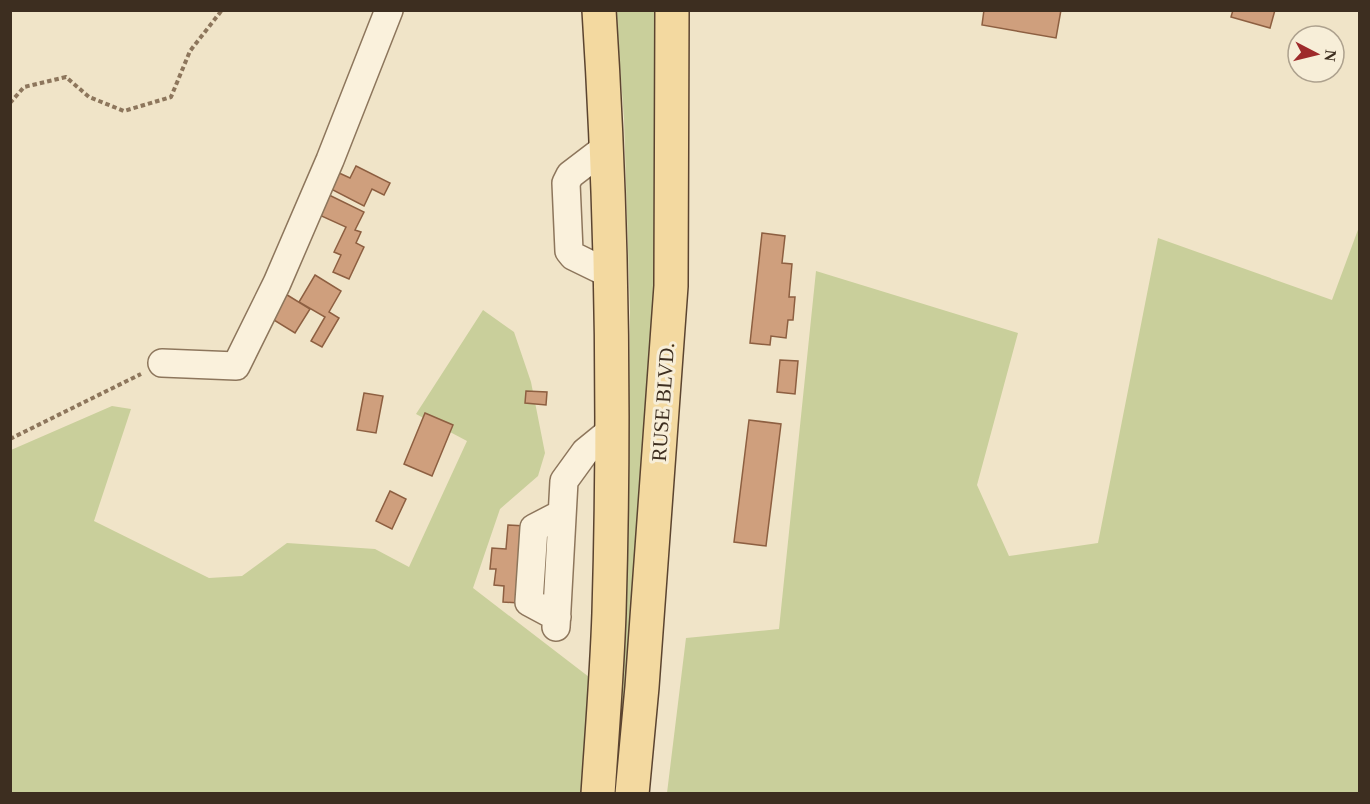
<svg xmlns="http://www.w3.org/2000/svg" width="1370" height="804" font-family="Georgia,serif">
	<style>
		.green { fill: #c9cf9b }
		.building { fill: #cf9f7d; stroke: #8d5f41; stroke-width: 1.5 }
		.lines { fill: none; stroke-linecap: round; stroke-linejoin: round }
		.minor-casing { stroke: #8d765c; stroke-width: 30 }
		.major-casing { stroke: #5b4430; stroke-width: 36 }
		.path { stroke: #8d765c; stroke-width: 4; stroke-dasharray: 4.5 3; stroke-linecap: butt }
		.minor { stroke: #faf1dc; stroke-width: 27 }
		.major { stroke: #f3d9a0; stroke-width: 33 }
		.labels { text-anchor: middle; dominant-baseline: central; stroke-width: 6; stroke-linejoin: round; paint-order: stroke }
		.street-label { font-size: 21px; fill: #3d2e20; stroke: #f7eed8 }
	</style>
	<rect width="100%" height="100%" fill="#f0e4c8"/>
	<path class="green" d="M616 11H663V206L625 793 609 794 625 598 628 486 630 312 624 119Z
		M1359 227V793H667L686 638 779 629 816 271 1018 333 977 485 1009 556 1098 543 1158 238 1332 300Z
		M483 310 514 332 531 382 545 453 538 476 500 509 473 588 589 677 583 793 11 794V450L112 406 131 409 94 521 209 578 242 576 287 543 375 549 409 567 467 441 416 414Z"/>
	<path class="building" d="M984 10H1061L1056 38 982 25Z
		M1233 10H1275L1270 28 1231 17Z
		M356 166 390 183 384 195 372 189 364 206 329 188 337 172 350 178Z
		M327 194 364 212 355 230 361 232 356 243 364 247 349 279 333 272 341 255 334 252 346 227 317 214Z
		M762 233 785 236 782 263 792 264 789 297H795L793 320H788L786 338 771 336 770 345 750 343Z
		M315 275 341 291 329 312 339 318 322 347 311 341 325 317 299 302Z
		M284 293 310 309 295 333 269 317Z
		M780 360 798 361 795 394 777 392Z
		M526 391 547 392 546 405 525 403Z
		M364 393 383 396 376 433 357 430Z
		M425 413 453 425 432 476 404 464Z
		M749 420 781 424 766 546 734 542Z
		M390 491 406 499 392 529 376 521Z
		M508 525 526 526 519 603 503 602 504 586 494 585 496 569H490L492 548 506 549Z"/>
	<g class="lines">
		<g class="minor-casing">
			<path id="minor" d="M608 146 570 175 566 183 569 251 573 256 612 275
				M162 363 236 366 277 283 330 160 389 10
				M557 617 529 602 534 528 561 514
				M556 627 564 481 585 452 612 430"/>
		</g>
		<g class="major-casing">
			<path id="major" d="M598 794C602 733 607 673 609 613 615 411 612 212 599 10
				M632 794 642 687 671 286 672 10"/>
		</g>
		<path class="path" d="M10 103 24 87 66 77 89 97 124 111 171 97 190 51 222 10
			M10 439 141 374"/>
		<use href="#minor" class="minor"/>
		<use href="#major" class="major"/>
	</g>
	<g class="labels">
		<g class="street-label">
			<text transform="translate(663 402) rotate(-86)">RUSE BLVD.</text>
		</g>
	</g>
	<rect width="1370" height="804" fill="none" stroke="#3d2e20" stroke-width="24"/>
	<g transform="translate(1316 54) rotate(97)"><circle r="28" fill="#f7eed8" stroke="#ada18e" stroke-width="1.5"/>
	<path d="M0-4.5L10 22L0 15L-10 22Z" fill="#9e2a2b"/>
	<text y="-9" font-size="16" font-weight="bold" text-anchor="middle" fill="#3d2e20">N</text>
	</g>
</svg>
